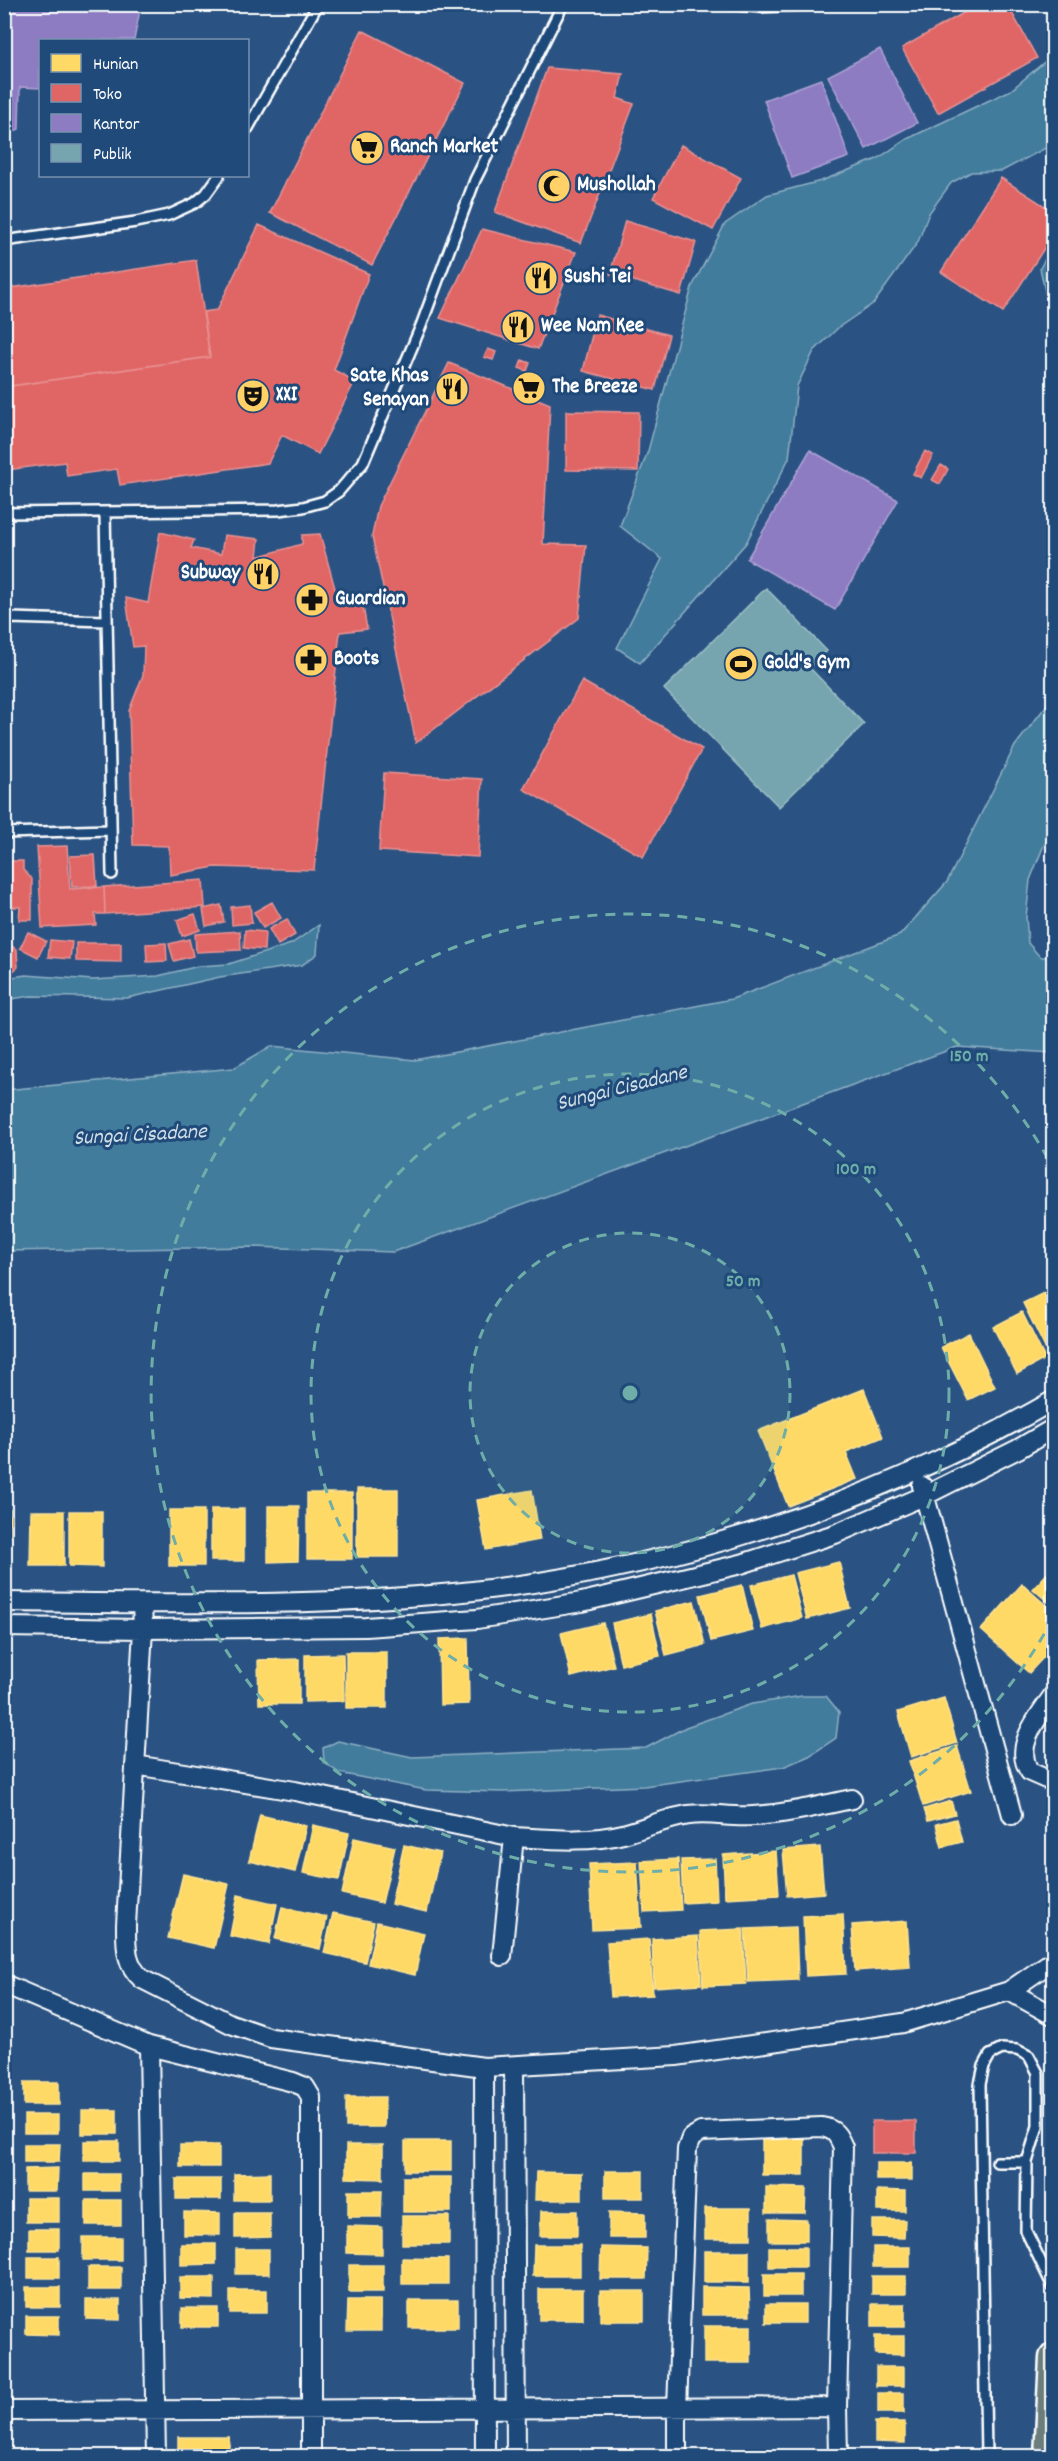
<svg xmlns="http://www.w3.org/2000/svg" width="1058" height="2461" font-family="Dekko,sans-serif">
	<style>
		.water { fill: #427b9c; stroke: #8eb0c4; stroke-width: 1.5 }
		.homes { fill: #ffd966; stroke: #ffe494; stroke-width: 1.5 }
		.shops { fill: #e06666; stroke: #e99494; stroke-width: 1.5 }
		.offices { fill: #8e7cc3; stroke: #b0a3d5; stroke-width: 1.5 }
		.public { fill: #76a5af; stroke: #9fc0c7; stroke-width: 1.5 }
		.lines { fill: none; stroke-linecap: round; stroke-linejoin: round }
		.service-casing { stroke: #fff; stroke-width: 14 }
		.minor-casing { stroke: #fff; stroke-width: 22 }
		.primary-casing { stroke: #fff; stroke-width: 33 }
		.service { stroke: #1f4a7a; stroke-width: 9 }
		.minor { stroke: #1f4a7a; stroke-width: 18 }
		.primary { stroke: #6c7e7c; stroke-width: 28 }
		.ring { fill: none; stroke: #6fada8; stroke-width: 3; stroke-dasharray: 10 8 }
		.labels { text-anchor: middle; dominant-baseline: central; stroke-width: 6; stroke-linejoin: round; paint-order: stroke }
		.poi-label { font-size: 21px; font-weight: bold; fill: #fff; stroke: #1f4a7a; text-anchor: start }
		.water-label { font-size: 22px; font-style: italic; fill: #d0dee6; stroke: #1f4a7a }
		.centre { fill: #6fada8; stroke: #1f4a7a; stroke-width: 3 }
		.ring-label { font-size: 18px; text-anchor: middle; font-weight: bold; fill: #6fada8; stroke: #1f4a7a; stroke-width: 6; stroke-linejoin: round; paint-order: stroke }
	</style>
	<rect width="100%" height="100%" fill="#2a5383"/>
	<filter id="ink" filterUnits="userSpaceOnUse"><feTurbulence type="fractalNoise" baseFrequency=".0167" numOctaves="2"/><feDisplacementMap in="SourceGraphic" scale="12" xChannelSelector="R" yChannelSelector="G"/><feConvolveMatrix kernelMatrix="1 2 1 2 8 2 1 2 1" color-interpolation-filters="sRGB"/></filter>
	<g filter="url(#ink)">
		<path class="water" d="M1045 5H1053V144L1002 171 971 172 951 183 929 213 918 242 874 303 839 327 814 351 797 386 789 458 746 543 640 663 617 648 662 559 620 526 648 451 692 287 725 224 767 195 821 181 877 159 907 139 1011 90 1049 58Z
			M1053 245V301L1047 300 1040 268Z
			M1053 697V834L1044 845 1030 880 1026 917 1028 943 1040 957H1053V1053L957 1047 393 1252 254 1247 5 1251V1090L234 1068 271 1046 415 1060 732 999 900 935 947 882 1015 746Z
			M319 925 317 954 302 965 220 977 127 998 31 996 5 1000V986L13 977 26 975 93 980 158 976 199 966 229 964 291 944Z
			M802 1696H826L839 1712 836 1738 809 1756 783 1767 644 1786 503 1792 426 1790 339 1773 324 1762 323 1748 338 1741 412 1757 646 1748 686 1727 752 1704Z"/>
		<path class="homes" d="M1054 1288V1356L1050 1358 1023 1303Z
			M1022 1312 1045 1359 1017 1374 993 1327Z
			M969 1333 995 1387 968 1400 941 1347Z
			M864 1389 883 1437 846 1452 857 1479 788 1506 758 1431Z
			M357 1489H398V1557H357Z
			M532 1490 540 1540 486 1550 477 1500Z
			M307 1493H352V1559H307Z
			M268 1506H299L298 1561 268 1562Z
			M4 1509H10V1568H4Z
			M211 1509H244V1561H211Z
			M169 1510H204V1566H169Z
			M31 1511H64V1566H30Z
			M69 1511H102V1567L69 1566Z
			M839 1562 850 1608 807 1619 795 1573Z
			M1054 1566V1607L1033 1589Z
			M791 1575 802 1618 762 1629 751 1585Z
			M1022 1584 1054 1612V1646L1029 1673 981 1630Z
			M742 1585 753 1631 711 1641 700 1595Z
			M694 1601 705 1645 666 1655 655 1611Z
			M651 1614 660 1656 621 1665 612 1623Z
			M603 1623 614 1666 571 1677 561 1633Z
			M468 1638 469 1704 440 1705 439 1639Z
			M346 1652H387V1708H346Z
			M343 1654 344 1701 305 1702V1655Z
			M299 1659V1704H259L258 1660Z
			M944 1698 957 1743 911 1757 898 1712Z
			M957 1746 971 1791 923 1806 909 1761Z
			M951 1801 955 1814 928 1821 924 1809Z
			M260 1815 306 1826 295 1872 249 1861Z
			M956 1819 962 1842 942 1847 936 1824Z
			M313 1825 349 1833 339 1880 303 1873Z
			M354 1838 395 1847 382 1903 342 1894Z
			M404 1845 440 1853 427 1912 391 1904Z
			M820 1847 824 1893 787 1896 783 1850Z
			M776 1851 779 1895 725 1898 723 1855Z
			M678 1859 681 1910 644 1912 641 1861Z
			M715 1859 717 1901 683 1903 681 1860Z
			M637 1862 641 1928 592 1930 589 1864Z
			M183 1874 229 1884 214 1948 168 1938Z
			M238 1895 277 1904 269 1944 230 1936Z
			M282 1907 327 1917 320 1949 275 1939Z
			M333 1913 374 1922 365 1962 324 1953Z
			M843 1914 846 1974 806 1976 803 1916Z
			M907 1921 910 1967 855 1971 852 1925Z
			M377 1922 424 1933 415 1975 368 1964Z
			M796 1927 798 1980 748 1982 745 1929Z
			M743 1929 746 1984 703 1986 700 1931Z
			M698 1936 701 1984 654 1987 652 1939Z
			M649 1939 653 1995 611 1997 607 1942Z
			M24 2082H59V2105H24Z
			M346 2097H385L384 2127H346Z
			M82 2110H117V2134H82Z
			M24 2115H58V2133H24Z
			M762 2138H804V2175H762Z
			M84 2141H119V2161H84Z
			M405 2141H451V2171H405Z
			M24 2144H60L59 2162H24Z
			M180 2145H219V2167H180Z
			M346 2145H383V2179L346 2178Z
			M876 2163H912V2180H876Z
			M58 2168 57 2191H25V2169Z
			M605 2171H643V2198H605Z
			M536 2172 582 2173V2200H535Z
			M270 2173V2200H234V2174Z
			M85 2174H119V2191H85Z
			M403 2177H451V2212H403Z
			M176 2179H221V2199H176Z
			M766 2187 806 2188 805 2213H766Z
			M877 2190 905 2191V2211H877Z
			M348 2191H382L381 2217H348Z
			M26 2198H59V2222H26Z
			M86 2200H121V2225H86Z
			M705 2208H751V2239H705Z
			M541 2211H577V2236H540Z
			M184 2212 220 2213V2235H184Z
			M609 2212 645 2213V2238H609Z
			M235 2213H270V2237L235 2238Z
			M402 2216H449V2244H402Z
			M769 2219 807 2220V2241H769Z
			M872 2220H905L904 2238 872 2237Z
			M347 2226 382 2227V2254L347 2253Z
			M29 2229H59V2250H29Z
			M83 2237H121V2260H83Z
			M181 2244H216V2264L181 2265Z
			M534 2245H580V2276H533Z
			M601 2247 647 2248 646 2279H600Z
			M769 2247H806V2267H769Z
			M873 2247H910V2267H873Z
			M236 2249H269V2274H236Z
			M704 2251H749V2282H704Z
			M28 2257H59V2278H28Z
			M402 2258 448 2259V2284H402Z
			M349 2265H383V2292H349Z
			M88 2267H121V2290H88Z
			M764 2274H801V2296H764Z
			M872 2276H906V2294H872Z
			M180 2277H214V2299L180 2298Z
			M26 2287H60V2307H26Z
			M702 2287 749 2288 750 2315H702Z
			M539 2289H583V2320H539Z
			M230 2290H267V2313H230Z
			M600 2291H644V2321H600Z
			M86 2300H120V2320L86 2319Z
			M348 2300H381V2331H347Z
			M409 2300H458V2328H409Z
			M766 2304H805V2323H766Z
			M872 2304H905V2327H872Z
			M182 2308H218V2327H182Z
			M26 2316H59V2335L26 2334Z
			M704 2326H751V2363H704Z
			M875 2336H904V2355L875 2354Z
			M876 2367H904V2386H876Z
			M878 2393H904V2413H878Z
			M875 2422H905V2443L875 2442Z
			M178 2437H229V2456H178Z
			M877 2451H906V2456H877Z"/>
		<path class="shops" d="M979 4H1007L1037 58 938 113 902 48Z
			M362 30 465 83 372 265 270 213Z
			M547 68 623 74 617 98 634 104 581 243 495 212Z
			M681 145 741 178 713 230 653 198Z
			M1001 178 1054 212V233L1003 312 941 272Z
			M630 179 638 182 636 190 627 187Z
			M625 221 696 242 681 295 610 274Z
			M259 225 369 274 334 370 355 381 318 454 282 435 268 463 120 485 117 469 67 476 65 462 8 470 4 445V387L210 357 203 312 217 310Z
			M482 229 576 252 538 349 440 318Z
			M196 260 210 357 4 387V289Z
			M597 315 669 335 655 390 583 371Z
			M488 349 496 352 493 360 484 357Z
			M522 360 530 363 527 371 519 368Z
			M449 363 550 404 543 544 586 545 579 618 416 743 372 536 378 506Z
			M566 411 639 412 638 471 566 470Z
			M925 451 933 455 921 478 913 474Z
			M941 465 948 469 940 484 932 480Z
			M160 532 194 540 191 548 221 554 224 535 259 539 257 557 302 544V535L320 534 339 603 361 595 367 629 340 632 314 870 215 867 170 875 169 846 133 845 129 711 143 675 144 646 133 647 126 598 148 603Z
			M582 681 702 749 643 857 523 789Z
			M384 773 482 779 478 857 379 851Z
			M67 846 70 889 104 887 105 914H95L96 925 42 928 37 847Z
			M95 855 97 886 72 887 70 856Z
			M4 861H23V870L32 879V920H19L20 907H8L4 904Z
			M203 880 205 907 105 914 104 887Z
			M272 902 281 918 263 928 254 912Z
			M221 905 224 922 206 926 203 909Z
			M250 905 252 923 232 925 231 907Z
			M195 914 200 930 182 936 177 920Z
			M287 919 295 935 278 945 269 929Z
			M245 930 265 932 264 950 244 948Z
			M240 931 241 950 196 952 195 934Z
			M28 932 46 941 38 957 20 948Z
			M189 939 193 956 174 961 169 944Z
			M4 940 17 950 18 967 4 979Z
			M50 940 72 942 70 959 48 957Z
			M76 943H121V962L76 961Z
			M166 943 167 961 147 962 146 944Z
			M872 2121H916V2153H872Z"/>
		<path class="offices" d="M4 4H139V15L134 40H40V88L20 87 19 129 4 136Z
			M880 49 917 123 866 149 828 76Z
			M821 79 849 157 792 178 764 100Z
			M810 450 898 500 835 610 747 559Z"/>
		<path class="public" d="M766 588 827 651 810 668 864 724 779 807 664 689Z"/>
		<g class="lines">
			<g class="service-casing">
				<path id="service" d="M727 4 759 7 822 4
					M248 128 318 4
					M4 241 136 222 169 215 195 203 206 194 219 176
					M105 512 112 874
					M4 513 278 510 303 507 325 501 339 491 363 463 421 326 475 180 563 4
					M4 621 11 618 106 621
					M4 833 110 830
					M997 2162H1027
					M986 2456 980 2084 984 2066 990 2055 1002 2049 1017 2050 1029 2056 1038 2073V2126L1027 2162 1026 2231 1054 2289"/>
			</g>
			<g class="minor-casing">
				<path id="minor" d="M922 1486 1012 1815
					M4 1602C161 1603 317 1608 473 1591 677 1568 876 1503 1054 1400
					M142 1604 143 1629 126 1925C126 1946 125 1964 142 1979L231 2024 271 2038 484 2067 676 2056 903 2023 1009 1991 1054 1960
					M4 1627 143 1629 366 1627 477 1619 582 1602 741 1564 835 1534 926 1495 1018 1449 1054 1428
					M1054 1694C1040 1715 1012 1746 1030 1772L1046 1779 1054 1778
					M135 1765 295 1791 514 1837C549 1839 588 1843 623 1834 646 1828 666 1818 689 1815 711 1812 731 1818 753 1816 786 1814 819 1806 852 1799
					M502 1956 514 1837
					M4 1984 149 2046 293 2082 305 2087 311 2097V2456
					M1009 1991 1054 2016
					M149 2046 156 2456
					M514 2066 516 2456
					M484 2067 485 2456
					M4 2411 837 2407
					M677 2456V2408L687 2149 691 2138 701 2132 821 2127C835 2129 838 2135 843 2147L837 2407 838 2456"/>
			</g>
			<g class="primary-casing">
				<path id="primary" d="M1049 2456 1054 2358"/>
			</g>
			<use href="#service" class="service"/>
			<use href="#minor" class="minor"/>
			<use href="#primary" class="primary"/>
		</g>
	</g>
	<circle cx="630" cy="1393" r="160" fill="#6fada8" fill-opacity=".12"/>
	<g class="ring">
		<circle cx="630" cy="1393" r="160"/>
		<circle cx="630" cy="1393" r="319"/>
		<path d="M1053 1618A479 479 0 1 1 1053 1168"/>
	</g>
	<defs>
		<g id="supermarket-disc" transform="scale(1.725)"><circle r="9.5" fill="#ffd166" stroke="#1f4a7a"/><path d="M-6-5.5h2.5l.6 2H6L4.5 2H-2.5L-4.4-4H-6ZM-1.5 3.2a1.3 1.3 0 1 0 .1 0ZM3 3.2a1.3 1.3 0 1 0 .1 0Z" fill="#111"/></g>
		<g id="mosque-disc" transform="scale(1.725)"><circle r="9.5" fill="#ffd166" stroke="#1f4a7a"/><path d="M3.5-4.9A6 6 0 1 0 3.5 4.9A5 5 0 1 1 3.5-4.9Z" fill="#111"/></g>
		<g id="restaurant-disc" transform="scale(1.725)"><circle r="9.5" fill="#ffd166" stroke="#1f4a7a"/><path d="M-5-6h1v4h1v-4h1v4h1v-4h1v5L-1.5 .5V6h-2V.5L-5-1ZM5-6V6H3V1.5H1.5Q1.5-4 5-6Z" fill="#111"/></g>
		<g id="theatre-disc" transform="scale(1.725)"><circle r="9.5" fill="#ffd166" stroke="#1f4a7a"/><path d="M-5-5.5Q0-4 5-5.5V0Q5 5 0 6Q-5 5-5 0ZM-3.3-2.5H-1v1.5H-3.3ZM1-2.5H3.3v1.5H1ZM-2.8 1Q0 5.5 2.8 1Z" fill="#111"/></g>
		<g id="pharmacy-disc" transform="scale(1.725)"><circle r="9.5" fill="#ffd166" stroke="#1f4a7a"/><path d="M-2-6h4v4h4v4h-4v4h-4v-4h-4v-4h4Z" fill="#111"/></g>
		<g id="stadium-disc" transform="scale(1.725)"><circle r="9.5" fill="#ffd166" stroke="#1f4a7a"/><path d="M0-5a6.5 5 0 1 0 0 10a6.5 5 0 1 0 0-10ZM-3.5-1.8h7v3.6h-7Z" fill="#111"/></g>
	</defs>
	<g fill-rule="evenodd">
		<use href="#supermarket-disc" x="367" y="148"/>
		<use href="#mosque-disc" x="554" y="186"/>
		<use href="#restaurant-disc" x="541" y="278"/>
		<use href="#restaurant-disc" x="518" y="327"/>
		<use href="#supermarket-disc" x="529" y="388"/>
		<use href="#restaurant-disc" x="452" y="389"/>
		<use href="#theatre-disc" x="253" y="396"/>
		<use href="#restaurant-disc" x="263" y="574"/>
		<use href="#pharmacy-disc" x="312" y="600"/>
		<use href="#pharmacy-disc" x="311" y="660"/>
		<use href="#stadium-disc" x="741" y="664"/>
	</g>
	<g class="labels">
		<g class="poi-label">
			<text x="390" y="148">Ranch Market</text>
			<text x="577" y="186">Mushollah</text>
			<text x="564" y="278">Sushi Tei</text>
			<text x="541" y="327">Wee Nam Kee</text>
			<text x="429" y="377" text-anchor="end">Sate Khas<tspan x="429" dy="24">Senayan</tspan></text>
			<text x="552" y="388">The Breeze</text>
			<text x="276" y="396">XXI</text>
			<text x="240" y="574" text-anchor="end">Subway</text>
			<text x="335" y="600">Guardian</text>
			<text x="334" y="660">Boots</text>
			<text x="764" y="664">Gold's Gym</text>
		</g>
		<g class="water-label">
			<text transform="translate(622 1089) rotate(-14)">Sungai Cisadane</text>
			<text transform="translate(140 1136) rotate(-3)">Sungai Cisadane</text>
		</g>
	</g>
	<circle cx="630" cy="1393" r="9" class="centre"/>
	<g class="ring-label">
		<text x="969" y="1061">150 m</text>
		<text x="856" y="1174">100 m</text>
		<text x="743" y="1286">50 m</text>
	</g>
	<rect width="1058" height="2461" fill="none" stroke="#1f4a7a" stroke-width="24"/>
	<rect x="12" y="12" width="1034" height="2437" fill="none" stroke="#fff" stroke-width="2" filter="url(#ink)"/>
	<rect x="39" y="39" width="210" height="138" fill="#1f4a7a" stroke="#7992af" stroke-width="1.5"/>
	<rect x="51" y="54" width="30" height="18" fill="#ffd966" stroke="#7992af" stroke-width="1.5"/>
	<text x="93" y="69" font-size="18" fill="#ffffff">Hunian</text>
	<rect x="51" y="84" width="30" height="18" fill="#e06666" stroke="#7992af" stroke-width="1.5"/>
	<text x="93" y="99" font-size="18" fill="#ffffff">Toko</text>
	<rect x="51" y="114" width="30" height="18" fill="#8e7cc3" stroke="#7992af" stroke-width="1.5"/>
	<text x="93" y="129" font-size="18" fill="#ffffff">Kantor</text>
	<rect x="51" y="144" width="30" height="18" fill="#76a5af" stroke="#7992af" stroke-width="1.5"/>
	<text x="93" y="159" font-size="18" fill="#ffffff">Publik</text>
</svg>
